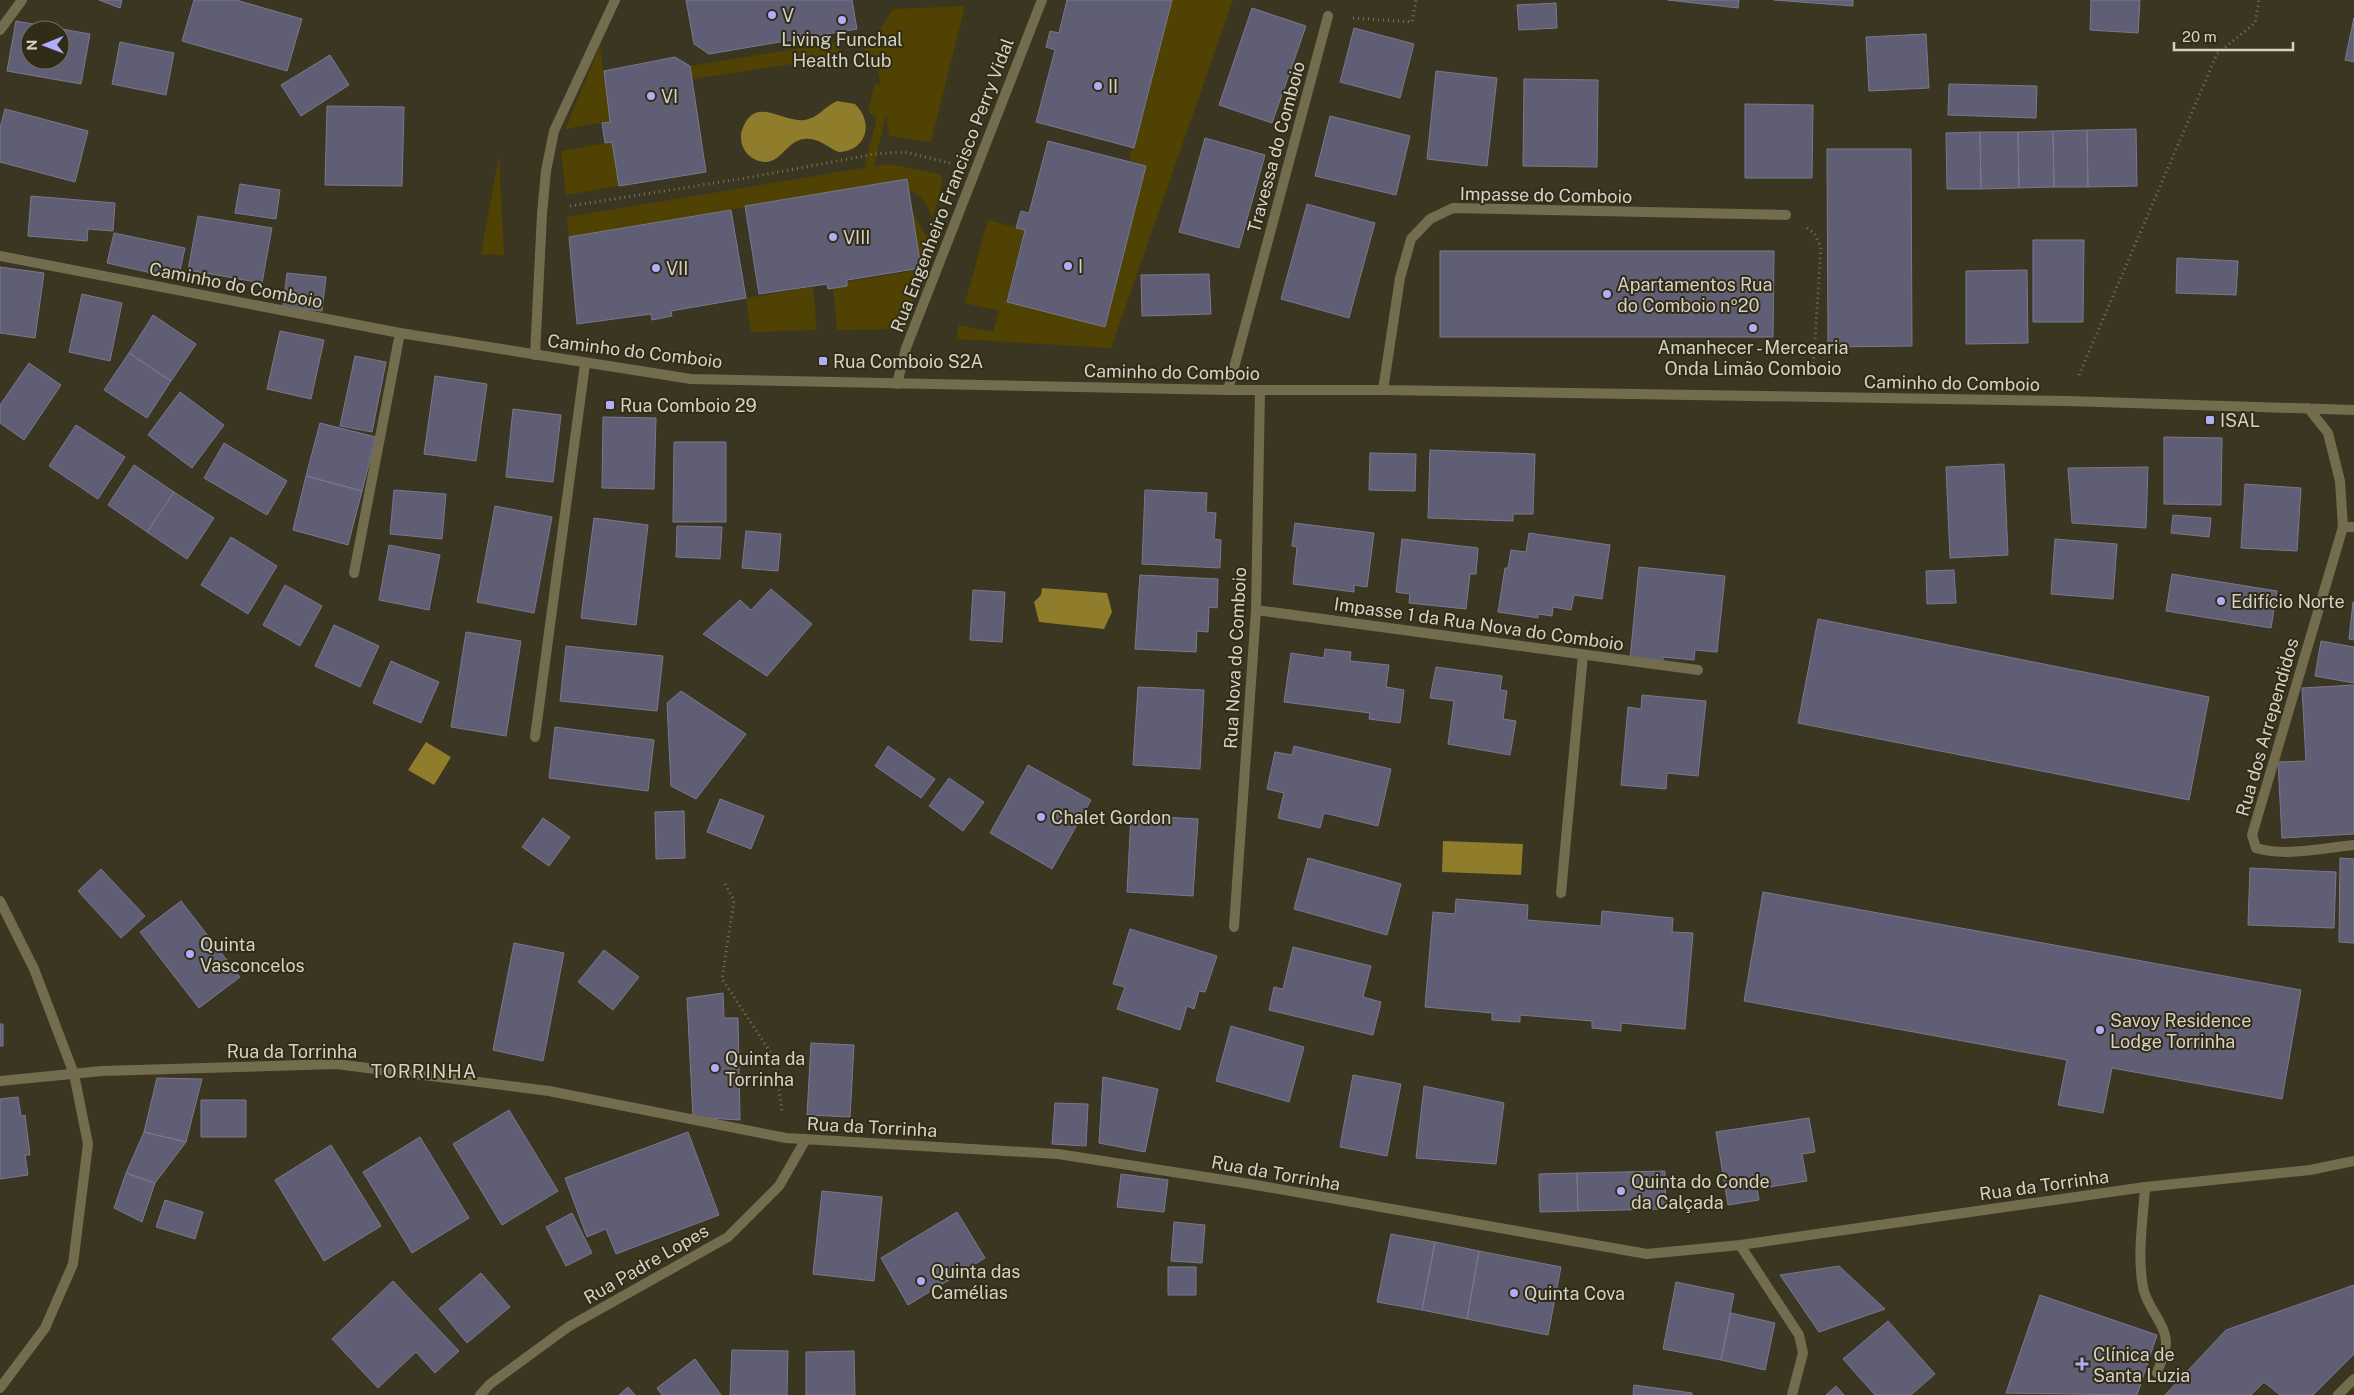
<svg xmlns="http://www.w3.org/2000/svg" width="2354" height="1395" font-family="'Public Sans',sans-serif">
	<style>
		.green { fill: #4f4202 }
		.water { fill: #8f7d2c }
		.building { fill: #5f5e74; stroke: #79788f; fill-rule: evenodd }
		.lines { fill: none; stroke-linecap: round; stroke-linejoin: round }
		.path { stroke: #797563; stroke-width: 3; stroke-dasharray: 1 4; stroke-linecap: butt }
		.service { stroke: #746c4e; stroke-width: 10 }
		.minor { stroke: #746c4e; stroke-width: 10 }
		.tertiary { stroke: #746c4e; stroke-width: 10 }
		.poi-dot { fill: #b2adf9; stroke: #312c18; stroke-width: 2 }
		.labels { text-anchor: middle; dominant-baseline: central; stroke-width: 4; stroke-linejoin: round; paint-order: stroke }
		.poi-label { font-size: 18px; fill: #d5d2c5; stroke: #312c18; text-anchor: start }
		.street-label { font-size: 18px; fill: #d5d2c5; stroke: #312c18 }
		.neighbourhood-label { font-size: 19px; letter-spacing: 1px; fill: #d5d2c5; stroke: #312c18 }
	</style>
	<rect width="100%" height="100%" fill="#3b3621"/>
	<path class="green" d="M1170 0H1233L1111 348 956 339 959 325 993 332 999 311 965 303 988 220 1024 230 1006 302 1105 327 1146 166 1129 160Z
		M965 6 931 142 889 136 886 115 874 166 889 164 939 174 943 180 933 218C928 208 921 193 910 191 903 189 900 188 893 182L569 237 567 217 869 167 865 166 876 122V117L868 112 875 83 881 85 875 58 863 49 854 48 878 33 893 9Z
		M838 42 840 57 692 79 690 66Z
		M600 46 610 121 565 129Z
		M612 142 619 186 566 195 561 151Z
		M499 155 504 255 481 254Z
		M897 209 912 211 927 238 907 329 837 330 833 284 907 272Z
		M813 287 817 330 751 332 746 298Z"/>
	<path class="water" d="M837 101 855 104C874 122 867 151 839 152 826 147 819 137 804 139 785 141 781 167 759 161 753 159 747 155 744 149 741 144 740 136 742 130 755 94 781 123 805 120 818 118 824 107 837 101Z
		M1042 588 1107 593 1112 612 1104 629 1039 622 1034 602 1041 595Z
		M426 742 451 757 434 785 408 770Z
		M1443 841 1523 844 1521 875 1442 872Z"/>
	<path class="building" d="M99 0H122L120 8Z
		M194 0H236L302 19 287 71 182 41Z
		M686 0H852L857 29 709 54 694 44Z
		M1067 0H1172L1134 148 1036 122 1055 50 1046 47 1050 31 1059 33Z
		M1668 0H1739L1738 8Z
		M1774 0H1853V6Z
		M2091 0H2140L2138 33 2090 30Z
		M1556 3 1557 28 1519 30 1517 5Z
		M1252 8 1306 26 1272 123 1219 105Z
		M2354 18V62L2345 60Z
		M16 21 90 34 81 84 7 71ZM30 30H60V60H30Z
		M1354 28 1414 44 1400 98 1340 82Z
		M1926 34 1929 88 1869 91 1866 37Z
		M120 42 174 53 166 95 112 84Z
		M330 55 349 85 301 116 281 85Z
		M675 57 690 66 706 172 619 186 612 142 605 143 602 123 610 122 604 71Z
		M1436 71 1497 78 1487 166 1427 159Z
		M1524 79 1598 80 1597 167 1523 166Z
		M1949 84 2037 86 2036 118 1948 115Z
		M1745 104 1813 105 1812 178H1745Z
		M327 106 404 107 402 186 325 185Z
		M5 109 88 131 75 182 0 162V128Z
		M1330 116 1410 136 1396 195 1315 176Z
		M2136 129 2137 186 2088 187 2087 130Z
		M2087 130 2088 187H2054L2053 131Z
		M2053 131 2054 187 2019 188 2018 132Z
		M1980 132 1981 189H1947L1946 133Z
		M1980 132H2018L2019 188 1981 189Z
		M1205 138 1265 155 1239 248 1179 232Z
		M1048 141 1146 166 1105 327 1007 302 1025 230 1016 228 1021 211 1029 213Z
		M1827 149H1911L1912 346 1828 347Z
		M907 179 921 268 847 280V286L828 289 827 284 759 294 745 206Z
		M240 184 280 190 276 219 235 213Z
		M31 196 115 203 113 231 88 229 87 241 28 236Z
		M1307 204 1375 223 1349 318 1281 299Z
		M731 210 746 298 671 311 672 316 652 320 651 314 577 324 569 237Z
		M198 216 272 228 262 283 188 270Z
		M114 233 185 248 178 279 107 263Z
		M2033 240H2084L2083 322H2033Z
		M1440 251H1774L1773 337H1440Z
		M2177 258 2238 261 2236 295 2176 293Z
		M0 267 44 273 35 338 0 333Z
		M2027 270 2028 343 1966 344V271Z
		M287 273 326 277 322 311 283 307Z
		M1209 274 1211 314 1142 316 1141 275Z
		M82 294 122 303 110 361 69 352Z
		M153 315 196 344 171 381 129 353Z
		M280 331 324 340 311 399 267 389Z
		M129 353 171 381 147 418 104 390Z
		M355 356 386 362 372 432 340 426Z
		M29 363 61 385 24 440 0 423V405Z
		M435 376 487 384 476 461 424 454Z
		M180 392 224 425 192 468 148 435Z
		M513 409 561 415 553 482 506 477Z
		M603 417 656 418 654 489 602 488Z
		M320 423 376 437 362 491 306 476Z
		M76 425 125 457 98 499 49 466Z
		M2164 437 2222 438 2221 505 2164 504Z
		M674 442H726V522H673Z
		M224 443 287 481 267 515 204 478Z
		M1430 450 1535 454 1533 514H1513V521L1428 518Z
		M1370 453 1416 454 1415 491 1369 490Z
		M2004 464 2008 555 1950 558 1946 467Z
		M134 465 174 492 147 532 108 505Z
		M2148 467 2146 528 2072 523 2068 468Z
		M306 476 362 491 348 545 293 530Z
		M2245 484 2301 488 2297 551 2241 548Z
		M394 490 446 494 442 539 390 534Z
		M1145 490 1207 493 1206 512 1216 513 1214 539 1221 540 1220 568 1142 564Z
		M174 492 214 518 187 559 147 532Z
		M495 506 552 517 534 613 477 602Z
		M2173 515 2211 518 2209 537 2171 533Z
		M594 518 648 525 636 625 581 618Z
		M1295 523 1374 533 1367 587 1354 585V592L1293 584 1297 547 1292 546Z
		M677 526 722 527 720 559 676 557Z
		M746 531 781 534 778 571 742 568Z
		M1529 533 1610 545 1602 599 1574 595 1571 610 1553 607 1552 616 1538 614V618L1498 612 1505 568H1508L1511 550 1526 552Z
		M231 537 277 566 248 614 201 585Z
		M1402 539 1478 548 1476 574H1470L1466 609 1409 603 1410 594 1396 592Z
		M2055 539 2117 544 2113 599 2051 594Z
		M389 545 440 555 429 610 379 600Z
		M1639 567 1725 576 1717 652 1695 650 1694 660 1663 657V663L1630 659Z
		M1954 570 1956 603 1927 604 1926 571Z
		M2172 574 2277 591 2271 628 2166 611Z
		M1140 575 1218 579 1217 608 1209 607 1208 632 1197 631 1196 652 1135 649Z
		M285 585 322 606 300 646 263 625Z
		M771 589 812 624 767 676 703 634 740 600 751 610Z
		M973 590 1005 592 1002 642 970 640Z
		M2353 602H2354V640L2349 639Z
		M1818 619 2209 697 2189 800 1798 723Z
		M334 625 379 646 360 687 315 666Z
		M466 632 521 641 506 736 451 727Z
		M2321 641 2354 647V683L2315 676Z
		M566 646 663 656 657 711 560 701Z
		M1325 649 1351 652 1350 661 1389 665 1386 687 1404 690 1400 723 1369 719 1370 713 1284 702 1291 653 1324 658Z
		M391 661 439 682 421 723 373 703Z
		M1436 667 1502 676 1500 690 1507 691 1503 719 1516 721 1510 755 1448 744 1454 701 1430 698Z
		M2354 685V834L2282 838 2278 762 2306 761 2302 688Z
		M1138 687 1204 690 1200 769 1133 765Z
		M681 691 746 734 696 799 671 786 667 703Z
		M1642 695 1706 701 1698 776 1667 773 1666 789 1621 785 1628 707 1641 709Z
		M555 727 654 740 648 791 549 778Z
		M888 746 935 779 921 798 875 766Z
		M1294 746 1391 769 1378 826 1324 813 1320 828 1278 818 1284 793 1267 789 1275 752 1292 755Z
		M1028 765 1091 800 1052 869 990 833Z
		M949 778 984 802 963 831 929 806Z
		M720 799 764 816 751 849 707 832Z
		M684 811 685 858 656 859 655 812Z
		M1131 815 1198 819 1193 896 1127 892Z
		M543 818 570 837 549 866 522 847Z
		M1308 858 1401 884 1387 935 1294 909Z
		M2340 858 2354 859V943L2339 942Z
		M2250 868 2336 872 2334 928 2248 925Z
		M101 869 145 916 121 938 78 891Z
		M1763 892 2301 990 2282 1099 2112 1068 2103 1113 2058 1105 2067 1060 1744 1001Z
		M1456 899 1528 905 1527 920 1601 926 1602 911 1673 918 1672 932 1693 933 1685 1029 1621 1023V1031L1592 1028V1021L1520 1015V1022L1492 1020V1013L1425 1007 1433 912 1455 914Z
		M181 901 240 977 199 1008 140 932Z
		M1130 929 1217 956 1205 992 1199 991 1194 1009 1187 1006 1180 1030 1117 1009 1125 987 1113 984Z
		M514 943 564 953 543 1061 493 1050Z
		M1293 947 1371 966 1363 997 1381 1002 1373 1035 1269 1010 1274 987 1283 989Z
		M604 950 639 977 613 1010 578 982Z
		M723 993 724 1018H738L740 1120 693 1117 687 998Z
		M0 1024H3V1046H0Z
		M1231 1026 1304 1047 1289 1102 1216 1081Z
		M811 1043 854 1045 850 1117 807 1115Z
		M1353 1075 1401 1084 1387 1156 1340 1147Z
		M1103 1077 1158 1089 1145 1152 1099 1143Z
		M157 1078 202 1079 186 1142 144 1132Z
		M1424 1086 1504 1103 1496 1164 1416 1158Z
		M18 1097 21 1116 25 1115 30 1155H25L28 1175 0 1179V1099Z
		M201 1100H246V1137H201Z
		M1055 1103 1088 1104 1086 1146 1052 1144Z
		M509 1110 558 1191 502 1225 453 1144Z
		M1809 1118 1815 1152 1802 1154 1807 1181 1757 1189 1759 1200 1728 1205 1716 1132Z
		M144 1132 186 1142 155 1183 126 1173Z
		M688 1132 719 1215 616 1254 606 1229 587 1237 565 1178Z
		M420 1137 469 1218 412 1253 363 1172Z
		M331 1145 381 1226 324 1261 275 1180Z
		M1665 1171 1666 1209 1578 1211 1577 1173Z
		M126 1173 155 1183 142 1222 114 1208Z
		M1577 1173 1578 1211 1540 1212 1539 1174Z
		M1121 1174 1168 1180 1164 1212 1117 1207Z
		M822 1191 882 1197 874 1281 813 1274Z
		M165 1200 203 1212 195 1239 156 1227Z
		M957 1212 985 1258 908 1305 881 1258Z
		M572 1213 592 1253 566 1266 546 1227Z
		M1174 1222 1205 1225 1202 1263 1171 1261Z
		M1391 1234 1435 1242 1422 1310 1377 1302Z
		M1435 1242 1479 1251 1467 1319 1422 1310Z
		M1479 1251 1561 1267 1548 1335 1467 1319Z
		M1839 1266 1885 1309 1819 1332 1780 1275Z
		M1168 1267H1196V1295H1168Z
		M481 1273 510 1307 467 1343 439 1309Z
		M393 1281 459 1351 435 1373 416 1352 378 1388 332 1339Z
		M1676 1282 1734 1294 1721 1360 1663 1349Z
		M2354 1285V1354L2313 1395H2280L2264 1382 2251 1395H2165L2226 1330Z
		M2040 1295 2157 1335 2137 1395 2006 1393Z
		M1731 1313 1775 1323 1765 1370 1721 1360Z
		M1888 1321 1935 1374 1911 1395H1875L1843 1359Z
		M732 1350 788 1351 787 1395H730Z
		M854 1351 855 1395H806V1352Z
		M695 1359 721 1395H662L657 1388Z
		M1634 1385 1692 1393V1395H1633Z
		M1836 1386 1844 1395H1826Z
		M628 1387 635 1395H619Z"/>
	<g class="lines">
		<path class="path" d="M1353 18 1412 22 1416 0
			M570 206 752 177 874 154 905 152 950 163
			M1807 228 1814 233 1821 247 1813 370
			M2079 375 2217 54 2255 23 2259 0
			M725 884 734 900 722 979 775 1059 782 1112"/>
		<path class="service" d="M535 355 542 214 546 171 554 131 615 0
			M2343 527H2354
			M1561 893 1583 655
			M2145 1187C2143 1220 2137 1254 2143 1287 2146 1307 2166 1323 2166 1343 2166 1352 2160 1364 2157 1373"/>
		<path class="minor" d="M0 30 22 0
			M0 256 400 333 691 379 1228 390H1383L2068 401 2354 410
			M897 384 906 348 1042 0
			M1228 390 1328 16
			M1383 390 1400 278 1411 239 1430 219 1453 208 1786 215
			M2308 408 2328 433 2340 481 2343 527 2252 835 2256 848C2285 857 2323 848 2354 845
			M354 573 400 333
			M1256 610 1698 670
			M535 737 585 364
			M1234 927 1256 610 1260 390
			M0 1081 102 1071 336 1064 549 1091 786 1138 1058 1154 1250 1184 1647 1254 1740 1245 2145 1187 2310 1170 2354 1161
			M1740 1245 1799 1335 1803 1353 1792 1395
			M480 1395 490 1384 568 1327 728 1237 779 1186 806 1139
			M2338 1395 2354 1379"/>
		<path class="tertiary" d="M0 901 34 969 74 1074 88 1144 73 1264 45 1328 0 1388"/>
	</g>
	<g class="poi-dot">
		<circle cx="772" cy="15" r="5"/>
		<circle cx="842" cy="20" r="5"/>
		<circle cx="1098" cy="86" r="5"/>
		<circle cx="651" cy="96" r="5"/>
		<circle cx="833" cy="237" r="5"/>
		<circle cx="1068" cy="266" r="5"/>
		<circle cx="656" cy="268" r="5"/>
		<circle cx="1607" cy="294" r="5"/>
		<circle cx="1753" cy="328" r="5"/>
		<rect x="818" y="356" width="10" height="10" rx="2.5"/>
		<rect x="605" y="400" width="10" height="10" rx="2.5"/>
		<rect x="2205" y="415" width="10" height="10" rx="2.5"/>
		<circle cx="2221" cy="601" r="5"/>
		<circle cx="1041" cy="817" r="5"/>
		<circle cx="190" cy="954" r="5"/>
		<circle cx="2100" cy="1030" r="5"/>
		<circle cx="715" cy="1068" r="5"/>
		<circle cx="1621" cy="1191" r="5"/>
		<circle cx="921" cy="1281" r="5"/>
		<circle cx="1514" cy="1293" r="5"/>
		<path d="M2079.5 1356.5h5v5h5v5h-5v5h-5v-5h-5v-5h5z"/>
	</g>
	<g class="labels">
		<g class="poi-label">
			<text x="782" y="15">V</text>
			<text x="842" y="39" text-anchor="middle">Living Funchal<tspan x="842" dy="21">Health Club</tspan></text>
			<text x="1108" y="86">II</text>
			<text x="661" y="96">VI</text>
			<text x="843" y="237">VIII</text>
			<text x="1078" y="266">I</text>
			<text x="666" y="268">VII</text>
			<text x="1617" y="284">Apartamentos Rua<tspan x="1617" dy="21">do Comboio nº20</tspan></text>
			<text x="1753" y="347" text-anchor="middle">Amanhecer - Mercearia<tspan x="1753" dy="21">Onda Limão Comboio</tspan></text>
			<text x="833" y="361">Rua Comboio S2A</text>
			<text x="620" y="405">Rua Comboio 29</text>
			<text x="2220" y="420">ISAL</text>
			<text x="2231" y="601">Edifício Norte</text>
			<text x="1051" y="817">Chalet Gordon</text>
			<text x="200" y="944">Quinta<tspan x="200" dy="21">Vasconcelos</tspan></text>
			<text x="2110" y="1020">Savoy Residence<tspan x="2110" dy="21">Lodge Torrinha</tspan></text>
			<text x="725" y="1058">Quinta da<tspan x="725" dy="21">Torrinha</tspan></text>
			<text x="1631" y="1181">Quinta do Conde<tspan x="1631" dy="21">da Calçada</tspan></text>
			<text x="931" y="1271">Quinta das<tspan x="931" dy="21">Camélias</tspan></text>
			<text x="1524" y="1293">Quinta Cova</text>
			<text x="2093" y="1354">Clínica de<tspan x="2093" dy="21">Santa Luzia</tspan></text>
		</g>
		<g class="street-label">
			<text transform="translate(1276 147) rotate(-75)">Travessa do Comboio</text>
			<text transform="translate(952 185) rotate(-69)">Rua Engenheiro Francisco Perry Vidal</text>
			<text transform="translate(1546 195) rotate(1)">Impasse do Comboio</text>
			<text transform="translate(236 285) rotate(11)">Caminho do Comboio</text>
			<text transform="translate(635 351) rotate(7)">Caminho do Comboio</text>
			<text transform="translate(1172 372) rotate(1)">Caminho do Comboio</text>
			<text transform="translate(1952 383) rotate(1)">Caminho do Comboio</text>
			<text transform="translate(1479 624) rotate(8)">Impasse 1 da Rua Nova do Comboio</text>
			<text transform="translate(1235 658) rotate(-87)">Rua Nova do Comboio</text>
			<text transform="translate(2267 727) rotate(-74)">Rua dos Arrependidos</text>
			<text x="292" y="1051">Rua da Torrinha</text>
			<text transform="translate(872 1127) rotate(3)">Rua da Torrinha</text>
			<text transform="translate(1276 1173) rotate(10)">Rua da Torrinha</text>
			<text transform="translate(2044 1185) rotate(-8)">Rua da Torrinha</text>
			<text transform="translate(646 1264) rotate(-30)">Rua Padre Lopes</text>
		</g>
		<g class="neighbourhood-label">
			<text x="424" y="1071">TORRINHA</text>
		</g>
	</g>
	<g transform="translate(45 45) rotate(269)"><circle r="24" fill="#312c18" stroke="#736e5d"/>
	<path d="M0-4L9 19L0 12L-9 19Z" fill="#b2adf9"/>
	<text y="-8" font-size="14" font-weight="bold" text-anchor="middle" fill="#d5d2c5">N</text>
	</g>
	<path d="M2174 42v8h119v-8" fill="none" stroke="#d5d2c5" stroke-width="2.5"/>
	<text x="2182" y="42" font-size="15" fill="#d5d2c5" stroke="#312c18" stroke-width="4" paint-order="stroke">20 m</text>
</svg>
